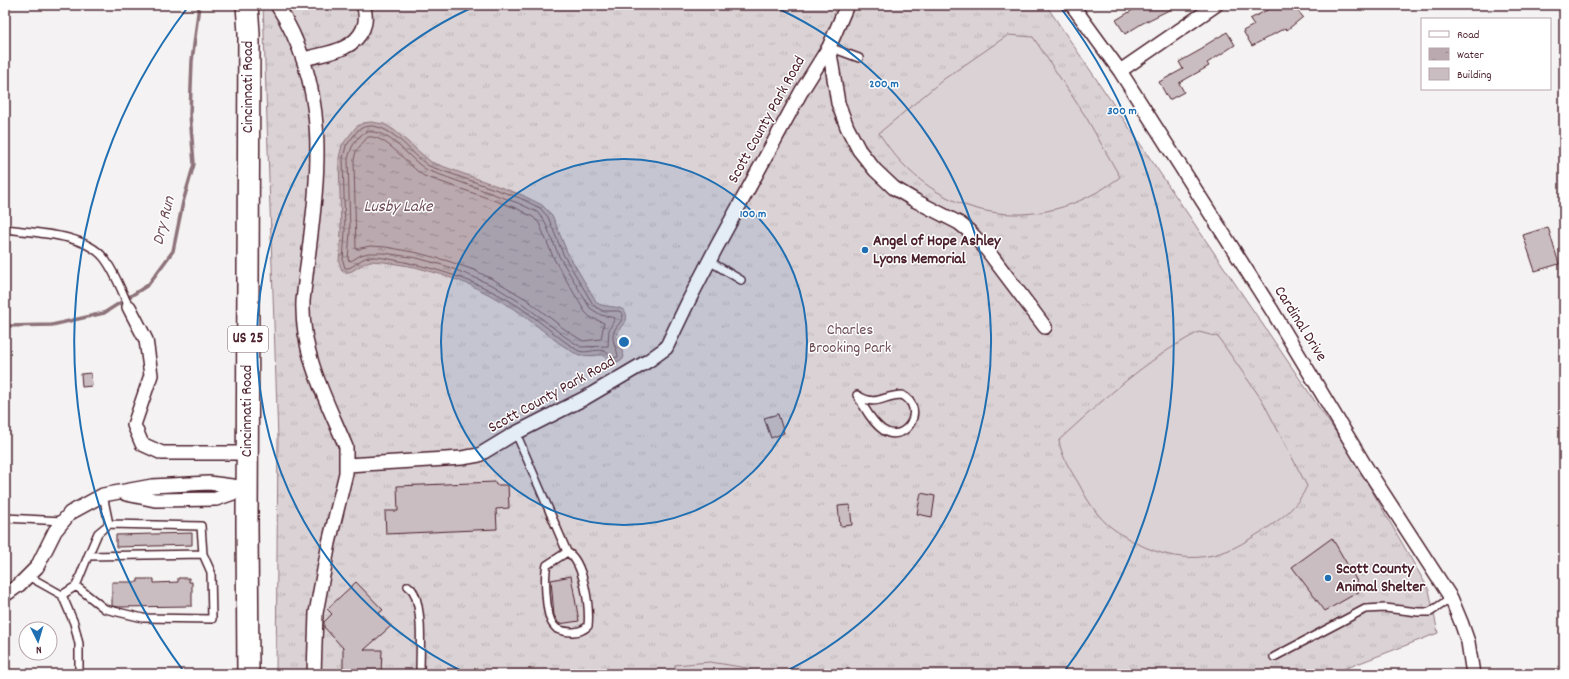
<svg xmlns="http://www.w3.org/2000/svg" width="1569" height="679" font-family="Dekko,sans-serif">
	<style>
		.grass { fill: url(#grass-tufts); stroke: #927880 }
		.pitch { fill: #dbd2d5; stroke: #927880 }
		.water { fill: url(#water-ripples); stroke: #8d727a }
		.lines { fill: none; stroke-linecap: round; stroke-linejoin: round }
		.shore { stroke: #77565f; stroke-width: 1 }
		.stream { stroke: #8d727a; stroke-width: 3.5 }
		.building { fill: #cabdc1; stroke: #4a1f2b }
		.lane-casing { stroke: #4a1f2b; stroke-width: 10 }
		.street-casing { stroke: #4a1f2b; stroke-width: 16 }
		.primary-casing { stroke: #4a1f2b; stroke-width: 24 }
		.lane { stroke: #fff; stroke-width: 7 }
		.street { stroke: #fff; stroke-width: 13 }
		.primary { stroke: #fff; stroke-width: 21 }
		.ring { fill: none; stroke: #1f6fb2; stroke-width: 2 }
		.poi-dot { fill: #1f6fb2; stroke: #fff; stroke-width: 1.5 }
		.labels { text-anchor: middle; dominant-baseline: central; stroke-width: 3; stroke-linejoin: round; paint-order: stroke }
		.shield { fill: #fff; stroke: #80626b; stroke-width: 1 }
		.shield-label { font-size: 15px; font-weight: bold; fill: #4a1f2b }
		.street-label { font-size: 16px; fill: #4a1f2b; stroke: #fff }
		.poi-label { font-size: 16px; font-weight: bold; fill: #4a1f2b; stroke: #fff; text-anchor: start }
		.park-label { font-size: 16px; fill: #6e4c56; stroke: #fff }
		.water-label { font-size: 17px; font-style: italic; fill: #714f59; stroke: #fff }
		.centre { fill: #1f6fb2; stroke: #fff; stroke-width: 2 }
		.ring-label { font-size: 12px; text-anchor: middle; font-weight: bold; fill: #1f6fb2; stroke: #fff; stroke-width: 3; stroke-linejoin: round; paint-order: stroke }
	</style>
	<defs>
		<pattern id="grass-tufts" width="24" height="20" patternUnits="userSpaceOnUse"><rect width="24" height="20" fill="#dbd2d5"/><path d="M3 7l-1-3M5 7V3M7 7l1-3M15 17l-1-3M17 17v-4M19 17l1-3" fill="none" stroke="#bdb4b7"/></pattern>
		<pattern id="water-ripples" width="26" height="14" patternUnits="userSpaceOnUse"><rect width="26" height="14" fill="#baa9ae"/><path d="M2 4q2-2 4 0t4 0M15 11q2-2 4 0t4 0" fill="none" stroke="#99898e"/></pattern>
	</defs>
	<rect width="100%" height="100%" fill="#f4f2f2"/>
	<filter id="ink" filterUnits="userSpaceOnUse"><feTurbulence type="fractalNoise" baseFrequency=".025" numOctaves="2"/><feDisplacementMap in="SourceGraphic" scale="8" xChannelSelector="R" yChannelSelector="G"/><feConvolveMatrix kernelMatrix="1 2 1 2 8 2 1 2 1" color-interpolation-filters="sRGB"/></filter>
	<g filter="url(#ink)">
		<path class="grass" d="M263 5H1046L1352 456 1429 590 1438 633 1331 674H276L278 439Z"/>
		<path class="pitch" d="M1008 35 1033 37 1086 117 1120 177C1037 240 934 221 879 133L944 79Z
			M1199 332 1218 337 1262 400 1307 486C1298 507 1280 520 1261 532 1248 540 1235 549 1220 553 1181 566 1138 549 1107 524 1095 513 1086 498 1079 484 1071 471 1061 456 1059 440 1102 401 1146 359 1199 332Z
			M710 662 747 668 757 674H676L675 665Z"/>
		<path class="water" d="M371 122 384 124 394 130 431 162 522 195 542 205 552 215 567 252 597 303C608 310 630 302 626 321L621 327 616 336 624 356 623 359 617 362H613L602 355 579 356 559 343 519 312 490 295 468 284 443 275 415 267 384 262 370 261 365 263 352 271 345 273 342 271 339 261 341 232 339 158 342 145 356 127 363 123Z"/>
		<g class="lines">
			<path class="shore" d="M372 126C395 128 411 154 429 166L520 198 540 208 548 217 563 254 594 306 603 311H619L623 314C624 322 614 326 613 335 612 343 618 350 618 357L614 358C610 356 607 352 604 351 595 348 585 355 577 350 557 337 540 321 521 308 478 280 434 267 384 258 378 257 369 256 363 259 357 262 352 269 345 268L343 261 345 232 343 158 346 146 358 130 364 127Z
				M366 132C389 128 409 159 427 170L518 203 537 212 544 220 559 256 590 308 601 315 615 318 609 330 608 346 581 347 564 336 523 304 494 286 471 276 446 266 417 258 384 253H368L361 255 351 261 348 260 350 231 348 159C351 148 355 137 366 132Z
				M368 137C386 134 409 167 424 176L516 208 533 217 539 223 554 259 585 312 590 317 604 323 601 339 583 341 567 331 526 299 496 281 474 270 448 261 418 253 386 247 370 246 356 249 354 160 356 151Z"/>
			<path class="stream" d="M5 326 52 325 104 313 148 285 173 251 183 202 194 164 190 114 192 61 199 5"/>
		</g>
		<path class="building" d="M1141 5H1179L1143 23 1125 34 1116 20Z
			M1265 5H1293L1303 17 1287 30 1285 28 1252 46 1243 31 1254 25 1250 19 1269 9Z
			M1227 32 1235 45 1207 63 1209 66 1179 83 1184 92 1169 100 1159 82 1183 69 1179 62 1204 48V46Z
			M1548 227 1559 264 1535 271 1523 235Z
			M91 373 92 386 82 387 81 374Z
			M778 414 784 433 771 438 764 418Z
			M495 482 496 485H508L509 508 496 509 497 529 386 534 385 511H398L397 486Z
			M921 493 935 496 932 517 917 514Z
			M850 505 852 525 840 526 838 506Z
			M192 533V545L116 547V535Z
			M1332 538 1362 590 1325 611 1292 567Z
			M571 576 579 621 559 624 554 615 551 580Z
			M178 578H189V582H192V606L119 607 112 606V582H138V579H154V583L178 582Z
			M356 582 383 610 379 613 391 626 364 650H382L381 674H343V648L324 627V622L332 614 327 609Z"/>
		<g class="lines">
			<g class="lane-casing">
				<path id="lane" d="M829 47 859 58
					M5 229C34 233 84 233 104 258 115 272 121 290 129 307
					M709 261 741 280
					M857 395C877 408 882 395 902 395 928 409 905 445 883 430 872 422 864 407 857 395Z
					M516 433 567 552C584 561 590 608 588 626 580 634 567 633 557 629 555 627 552 624 551 621 546 611 544 576 547 565L567 552
					M5 518 63 521
					M88 556 98 533 109 524
					M28 576 62 595 74 623 79 644V674
					M76 586 105 609 143 618 212 619 211 572 203 554
					M408 586C410 588 413 590 414 593 423 612 420 651 420 672L418 674
					M62 595 76 586 88 556 203 554 201 526 109 524 103 495
					M1274 657 1365 609 1385 608 1418 612H1430L1451 598"/>
			</g>
			<g class="street-casing">
				<path id="street" d="M277 5C338 100 314 197 303 301 301 354 326 399 346 447V473L329 543 316 613 314 674
					M847 5 829 47 838 103 847 127 859 150 875 170 894 188 916 201 959 223 969 231 987 250 1045 327
					M1072 5 1120 71 1273 312 1366 467 1451 598 1461 622 1468 642 1473 674
					M304 59C324 53 353 52 363 29 366 22 366 13 363 5
					M1120 71 1216 5
					M129 307 146 340 151 375 134 425 142 444 162 453H247
					M347 465 462 458 479 455 512 435 585 398 648 361 666 348 689 300 716 248 801 92 829 47
					M126 494 155 500 216 499 245 489
					M5 595 19 585 37 567 55 531 70 513 103 495 152 486 209 483 247 488"/>
			</g>
			<g class="primary-casing">
				<path id="primary" d="M247 5 249 33 247 525 248 674"/>
			</g>
			<use href="#lane" class="lane"/>
			<use href="#street" class="street"/>
			<use href="#primary" class="primary"/>
		</g>
	</g>
	<circle cx="624" cy="342" r="183" fill="#1f6fb2" fill-opacity=".12"/>
	<g class="ring">
		<circle cx="624" cy="342" r="183"/>
		<path d="M466 673A367 367 0 0 1 478 5M770 5A367 367 0 0 1 782 673"/>
		<path d="M185 673A550 550 0 0 1 188 7M1060 7A550 550 0 0 1 1063 673"/>
	</g>
	<g class="poi-dot">
		<circle cx="865" cy="250" r="4"/>
		<circle cx="1328" cy="578" r="4"/>
	</g>
	<g class="labels">
		<rect class="shield" x="228" y="326" width="40" height="26" rx="3"/>
		<g class="shield-label">
			<text x="248" y="339">US 25</text>
		</g>
		<g class="street-label">
			<text transform="translate(248 87) rotate(-90)">Cincinnati Road</text>
			<text transform="translate(767 120) rotate(-61)">Scott County Park Road</text>
			<text transform="translate(1300 324) rotate(58)">Cardinal Drive</text>
			<text transform="translate(552 395) rotate(-29)">Scott County Park Road</text>
			<text transform="translate(247 411) rotate(-90)">Cincinnati Road</text>
		</g>
		<g class="poi-label">
			<text x="873" y="241">Angel of Hope Ashley<tspan x="873" dy="18">Lyons Memorial</tspan></text>
			<text x="1336" y="569">Scott County<tspan x="1336" dy="18">Animal Shelter</tspan></text>
		</g>
		<g class="park-label">
			<text x="850" y="330">Charles<tspan x="850" dy="18">Brooking Park</tspan></text>
		</g>
		<g class="water-label">
			<text x="398" y="208">Lusby Lake</text>
			<text transform="translate(165 221) rotate(-76)">Dry Run</text>
		</g>
	</g>
	<circle cx="624" cy="342" r="6" class="centre"/>
	<g class="ring-label">
		<text x="884" y="87">200 m</text>
		<text x="1122" y="114">300 m</text>
		<text x="753" y="217">100 m</text>
	</g>
	<rect width="1569" height="679" fill="none" stroke="#fff" stroke-width="20"/>
	<rect x="10" y="10" width="1549" height="659" fill="none" stroke="#4a1f2b" stroke-width="1.5" filter="url(#ink)"/>
	<rect x="1421" y="18" width="130" height="72" fill="#ffffff" stroke="#b7a5aa"/>
	<rect x="1429" y="31" width="20" height="6" fill="#ffffff" stroke="#b7a5aa"/>
	<text x="1457" y="38" font-size="12" fill="#4a1f2b">Road</text>
	<rect x="1429" y="48" width="20" height="12" fill="url(#water-ripples)" stroke="#b7a5aa"/>
	<text x="1457" y="58" font-size="12" fill="#4a1f2b">Water</text>
	<rect x="1429" y="68" width="20" height="12" fill="#cabdc1" stroke="#b7a5aa"/>
	<text x="1457" y="78" font-size="12" fill="#4a1f2b">Building</text>
	<g transform="translate(38 641) rotate(175)"><circle r="19" fill="#ffffff" stroke="#b7a5aa"/>
	<path d="M0-3L7 15L0 10L-7 15Z" fill="#1f6fb2"/>
	<text y="-6" font-size="11" font-weight="bold" text-anchor="middle" fill="#4a1f2b">N</text>
	</g>
</svg>
